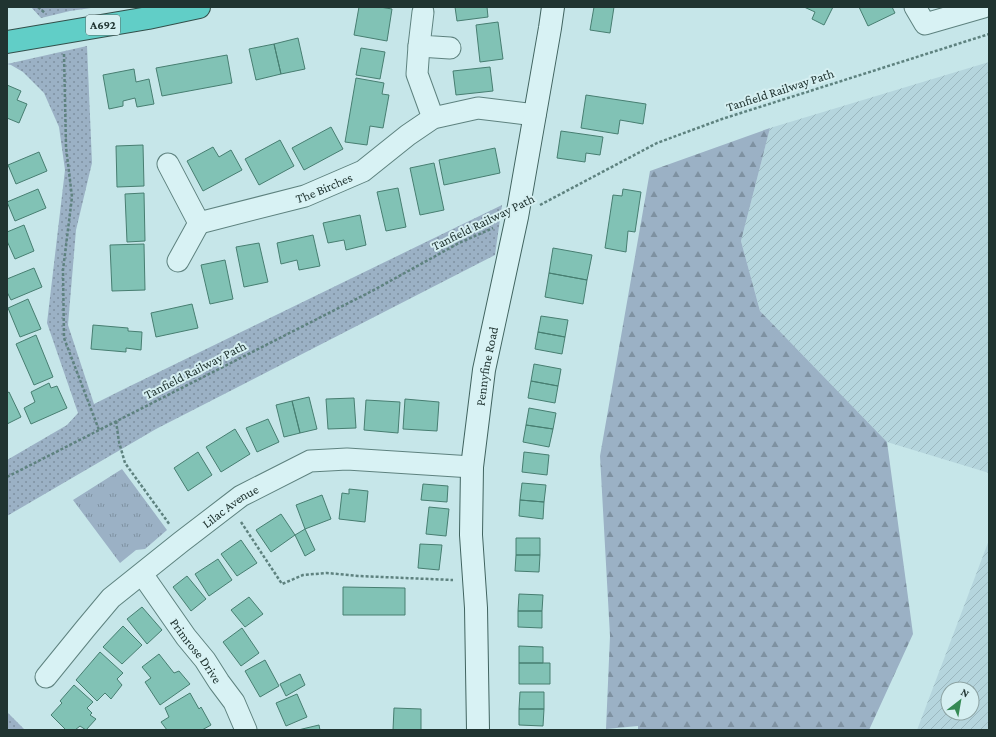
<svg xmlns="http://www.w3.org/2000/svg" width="996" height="737" font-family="'Crimson Pro',serif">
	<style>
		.farmland { fill: url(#farmland-furrows); fill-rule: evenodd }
		.grass { fill: url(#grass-dots) }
		.forest { fill: url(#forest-firs) }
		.park { fill: url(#park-tufts) }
		.building { fill: #81c2b5; stroke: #477e71 }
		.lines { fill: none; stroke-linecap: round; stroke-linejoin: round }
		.street-casing { stroke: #5e827f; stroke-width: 23 }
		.secondary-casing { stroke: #416460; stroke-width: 24 }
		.highway-casing { stroke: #32504b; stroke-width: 24 }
		.path { stroke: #5e827f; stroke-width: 2.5; stroke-dasharray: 3 2; stroke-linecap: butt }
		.street { stroke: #d8f2f4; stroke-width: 21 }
		.secondary { stroke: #d8f2f4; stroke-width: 22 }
		.highway { stroke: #61cec7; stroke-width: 22 }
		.labels { text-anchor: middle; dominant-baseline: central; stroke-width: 4; stroke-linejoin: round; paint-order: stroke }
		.shield { fill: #d5eff1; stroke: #566c6b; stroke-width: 1 }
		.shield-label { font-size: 12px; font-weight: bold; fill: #203431 }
		.street-label { font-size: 13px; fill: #203431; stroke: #d5eff1 }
	</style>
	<defs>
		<pattern id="farmland-furrows" width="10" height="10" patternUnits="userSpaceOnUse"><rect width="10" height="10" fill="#b5d5dd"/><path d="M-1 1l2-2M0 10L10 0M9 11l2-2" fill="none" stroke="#9bb7be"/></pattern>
		<pattern id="grass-dots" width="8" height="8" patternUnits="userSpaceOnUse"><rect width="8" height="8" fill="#9bb1c5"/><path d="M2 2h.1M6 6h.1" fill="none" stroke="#7e91a1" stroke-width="1.8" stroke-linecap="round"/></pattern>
		<pattern id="forest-firs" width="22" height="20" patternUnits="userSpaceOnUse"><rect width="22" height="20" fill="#9bb1c5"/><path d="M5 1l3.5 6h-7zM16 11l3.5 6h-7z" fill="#7e91a1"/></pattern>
		<pattern id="park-tufts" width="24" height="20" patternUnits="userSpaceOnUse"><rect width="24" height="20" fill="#9bb1c5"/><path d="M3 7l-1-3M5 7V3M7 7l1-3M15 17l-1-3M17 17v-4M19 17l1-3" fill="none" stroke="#7e91a1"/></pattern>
	</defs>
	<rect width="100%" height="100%" fill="#c6e6e9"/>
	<path class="farmland" d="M989 62V473L887 442 760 311 741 241 770 128Z
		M989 540V730H917ZM948 689H972V713H948Z"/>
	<path class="grass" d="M31 7H98L70 11 41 18Z
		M87 46 92 163 76 230 68 325 94 404 126 388 502 205 495 255 156 429 7 516V460L67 425 78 413 47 323 65 170 59 127 44 93 23 72 11 65 7 64Z
		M7 712 25 730H7Z"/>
	<path class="forest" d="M770 128 741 241 760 311 887 442 913 634 869 730H638V726L606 729 610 636 600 456 650 171Z"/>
	<path class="park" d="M122 469 167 530 145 549 136 550 120 563 73 500Z"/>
	<path class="building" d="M359 7H380L392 9 387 41 354 35Z
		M455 7H487L488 17 457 21Z
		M594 7H614L610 33 590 30Z
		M804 7H833L824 25 812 19 815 12Z
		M859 7H892L895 13 868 26Z
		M498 22 503 59 480 62 476 25Z
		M298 38 305 69 281 74 274 44Z
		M274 44 281 74 256 80 249 49Z
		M361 48 385 52 380 79 356 75Z
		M227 55 232 83 162 96 156 68Z
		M490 67 493 91 456 95 453 71Z
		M134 69 136 82 149 79 154 104 137 107 135 98 123 101V106L109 109 103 75Z
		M356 78 384 83 382 94 389 95 383 128 370 126 367 145 345 142Z
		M7 85 21 91 17 100 27 104 19 123 7 118Z
		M586 95 646 104 643 124 620 120 618 134 581 128Z
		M331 127 343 149 304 170 292 148Z
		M561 131 603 137 600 155 586 153 585 162 557 158Z
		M280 140 294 166 259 185 245 159Z
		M143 145 144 186 117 187 116 146Z
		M213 147 219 157 231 150 242 170 203 191 187 161Z
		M495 148 500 173 444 185 439 160Z
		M39 152 47 171 16 184 8 165Z
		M434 163 444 210 420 215 410 168Z
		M398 188 406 227 386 231 377 192Z
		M38 189 46 208 15 221 7 202Z
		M623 189 641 192 635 232 628 231 626 252 605 248 613 195 622 196Z
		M144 193 145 241 127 242 125 194Z
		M360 215 366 245 346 250 344 240 328 243 323 223Z
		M24 225 34 251 15 259 7 241V232Z
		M313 235 320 266 299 270 297 260 281 264 277 243Z
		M259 243 268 282 244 287 236 247Z
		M144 244 145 290 112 291 110 245Z
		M553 248 592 255 587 280 549 273Z
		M225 260 233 299 210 304 201 265Z
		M34 268 42 287 11 300 7 292V279Z
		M549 273 587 280 583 304 545 297Z
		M28 299 41 329 20 337 8 308Z
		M192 304 198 328 156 337 151 313Z
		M541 316 568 320 565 337 538 332Z
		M93 325 128 328V331L142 332 141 350 126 348V352L91 349Z
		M538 332 565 337 562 354 535 349Z
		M36 335 53 377 34 385 16 344Z
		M534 364 561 369 558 386 531 381Z
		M531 381 558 386 555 403 528 398Z
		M49 383 51 388 57 386 67 408 31 424 24 408 35 402 31 392Z
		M9 392 21 417 7 424V393Z
		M309 397 317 429 300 433 292 401Z
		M354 398 356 428 328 429 326 399Z
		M405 399 439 402 437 431 403 429Z
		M366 400 400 402 398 433 364 430Z
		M292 401 300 433 284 437 276 405Z
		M529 408 556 413 553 429 526 425Z
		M268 419 279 442 257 452 246 428Z
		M526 425 553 429 549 447 523 442Z
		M235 429 250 454 221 472 206 447Z
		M198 452 212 475 188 491 174 468Z
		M524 452 549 455 547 475 522 472Z
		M522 483 546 485 544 502 520 500Z
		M423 484 448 486 447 502 421 500Z
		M349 489 368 491 365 522 339 519 342 493 349 494Z
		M322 495 331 519 305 529 296 505Z
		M520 500 544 502 543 519 519 516Z
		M429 507 449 509 446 536 426 534Z
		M281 514 295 535 271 552 256 530Z
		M305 529 315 550 305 556 295 535Z
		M516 538H540V555H516Z
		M241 540 257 563 237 576 221 554Z
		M420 544 442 545 439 570 418 568Z
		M516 555H540L539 572 515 571Z
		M218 559 232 580 209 596 195 574Z
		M187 576 206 599 191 611 173 587Z
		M343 587 405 588V615H343Z
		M519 594 543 595 542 611H518Z
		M249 597 263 614 245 627 231 610Z
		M142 607 162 630 147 644 127 619Z
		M518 611H542V628L518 627Z
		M123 626 142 645 122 664 103 647Z
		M242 628 259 653 241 666 223 642Z
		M519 646 543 647V663H519Z
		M100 652 123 673 117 679 122 685 111 699 105 693 97 701 76 680Z
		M159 654 174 673 179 671 190 684 160 705 145 682 151 678 142 667Z
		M265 660 279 686 260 697 245 671Z
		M519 663H550V684H519Z
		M300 674 305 685 286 696 280 684Z
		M74 685 93 702 87 708 92 713 90 715 96 719 86 730 80 726 75 730H66L51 715 62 703 60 701Z
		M520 692H544V709H519Z
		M190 693 199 709 201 707 211 725 202 730H167L161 722 169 717 165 708Z
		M297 694 307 717 286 726 276 703Z
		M394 708 421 709V730H393Z
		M519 709H544L543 726 519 725Z
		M319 725 320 730H298Z"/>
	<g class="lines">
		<g class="street-casing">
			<g id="street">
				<path d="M915 7 925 24 984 7"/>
				<path d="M423 12 419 46 450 48"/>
				<path d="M419 46 417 74 433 118"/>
				<path d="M168 164 199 223 178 261"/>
				<path id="s1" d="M199 223 305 196 363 171 408 135 433 118 478 108 535 115"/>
				<path id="s2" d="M142 574 186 637 205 660 219 682 234 702 246 730"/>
				<path id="s3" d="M46 677 85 629 111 598 181 542 241 496 310 461 347 459 472 467"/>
			</g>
		</g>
		<g class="secondary-casing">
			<g id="secondary">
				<path id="s4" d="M478 730 476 608 471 535 472 467 484 370 517 217 550 28 553 7"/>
			</g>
		</g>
		<g class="highway-casing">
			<path id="highway" d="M7 42 148 18 199 7"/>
		</g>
		<path class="path" d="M38 7 45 13
			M64 54 66 147 72 197 63 270 64 338 99 430
			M540 205 657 143 722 119 989 34
			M116 421 119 442 125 463 170 525
			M7 477 372 291 459 243 493 228
			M241 522 282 584 303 575 327 573 358 576 453 580"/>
		<use href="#street" class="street"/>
		<use href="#secondary" class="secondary"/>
		<use href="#highway" class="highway"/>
	</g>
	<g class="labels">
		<rect class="shield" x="86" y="15" width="34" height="20" rx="3"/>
		<g class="shield-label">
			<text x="103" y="25">A692</text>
		</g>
		<g class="street-label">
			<text transform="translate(780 90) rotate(-18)">Tanfield Railway Path</text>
			<text stroke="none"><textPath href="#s1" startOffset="130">The Birches</textPath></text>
			<text transform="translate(483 222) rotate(-26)">Tanfield Railway Path</text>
			<text stroke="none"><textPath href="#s4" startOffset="365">Pennyfine Road</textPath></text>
			<text transform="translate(195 370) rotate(-27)">Tanfield Railway Path</text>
			<text stroke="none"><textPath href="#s3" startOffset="253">Lilac Avenue</textPath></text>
			<text stroke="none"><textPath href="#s2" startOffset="94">Primrose Drive</textPath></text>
		</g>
	</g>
	<rect width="996" height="737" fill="none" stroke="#203431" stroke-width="16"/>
	<g transform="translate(960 701) rotate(31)"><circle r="19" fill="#d5eff1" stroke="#8da4a4"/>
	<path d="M0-3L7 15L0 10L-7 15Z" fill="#358a54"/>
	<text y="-6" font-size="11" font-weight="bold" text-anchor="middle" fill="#203431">N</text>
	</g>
</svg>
